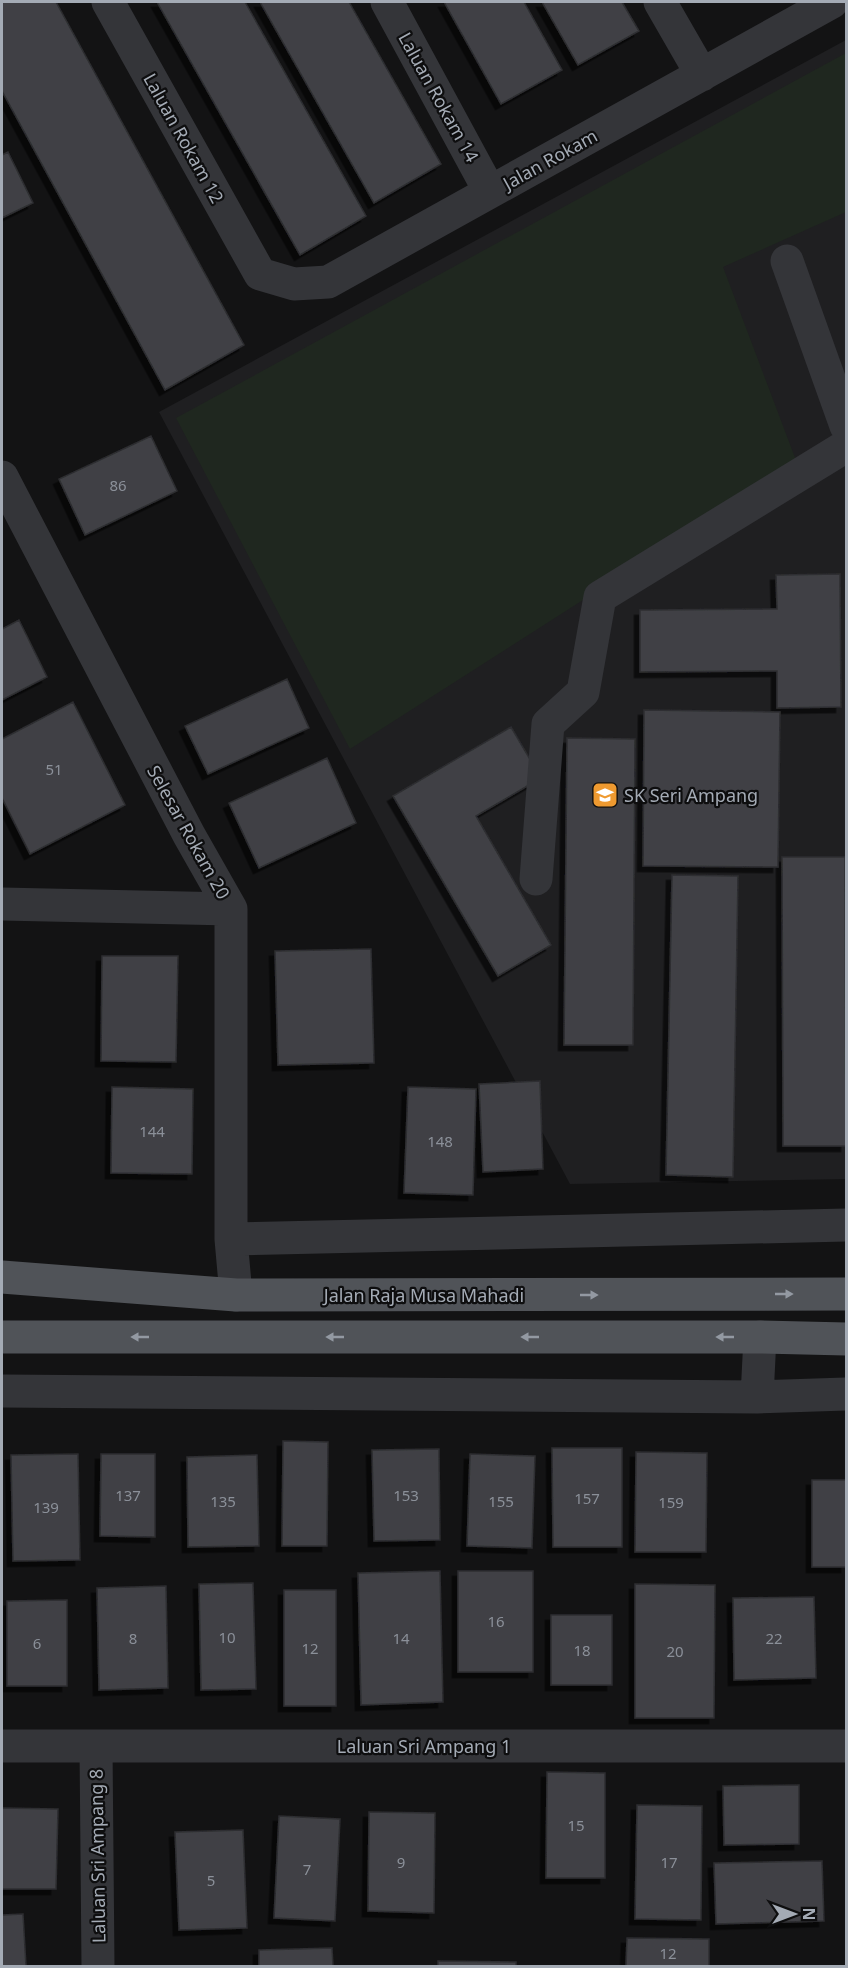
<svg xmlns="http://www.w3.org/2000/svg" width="848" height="1968" font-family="'Noto Sans',sans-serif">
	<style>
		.built { fill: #1f1f21 }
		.green { fill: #1f271f }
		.building { fill: #3f4144; stroke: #2d2d30; stroke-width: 1.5; filter: url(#shadow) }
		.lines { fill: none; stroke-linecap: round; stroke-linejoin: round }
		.minor { stroke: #343539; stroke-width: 33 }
		.major { stroke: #505358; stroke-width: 33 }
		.oneway { fill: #9399a2 }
		.labels { text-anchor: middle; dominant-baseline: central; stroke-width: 4.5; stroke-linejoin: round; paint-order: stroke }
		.number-label { font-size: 15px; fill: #8b9099 }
		.street-label { font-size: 18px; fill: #a4abb5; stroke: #0e0e0f }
		.poi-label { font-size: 18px; fill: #a4abb5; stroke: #0e0e0f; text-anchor: start }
	</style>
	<defs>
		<filter id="shadow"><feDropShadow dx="-5.5" dy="5.5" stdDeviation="0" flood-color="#0009"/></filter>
	</defs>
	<rect width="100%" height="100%" fill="#131314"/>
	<path class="built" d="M846 40V1179L570 1184 159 412Z"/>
	<path class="green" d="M846 53V212L723 267 797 463 350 749 176 418Z"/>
	<path class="building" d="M2 2H56L244 345 165 390 2 91Z
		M157 2H245L366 216 300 255Z
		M260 2H349L441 164 374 203Z
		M444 2H524L562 70 501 104Z
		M542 2H622L639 31 578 65Z
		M8 152 33 203 2 218V155Z
		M151 436 177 491 85 535 59 479Z
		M840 574 841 707 777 708V671L640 672V610L777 609 776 575Z
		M19 620 47 677 2 700V629Z
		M287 679 309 728 208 774 185 726Z
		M73 702 125 805 30 854 2 798V739Z
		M644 710 780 712 778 867 643 866Z
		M511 727 541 778 476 816 551 945 498 976 393 796Z
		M567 738 635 739 633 1045H564Z
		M327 758 356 823 259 868 229 803Z
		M782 857H845L846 1146H783Z
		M672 875 738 876 733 1177 666 1175Z
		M371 949 374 1063 278 1065 275 951Z
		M102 956H178L176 1062 101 1061Z
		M540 1081 543 1169 483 1172 479 1084Z
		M112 1087 193 1089 192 1174 111 1173Z
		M408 1087 476 1089 473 1195 404 1193Z
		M283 1441 328 1442 327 1546H282Z
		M552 1448H622V1547H553Z
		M439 1449 440 1540 374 1541 372 1450Z
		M636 1452 707 1453 706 1552H635Z
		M78 1454 80 1560 13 1561 11 1455Z
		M101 1454H155V1537L100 1536Z
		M470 1454 535 1456 532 1548 467 1546Z
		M257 1455 259 1546 188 1547 187 1457Z
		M812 1480H846V1567H812Z
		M440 1571 443 1702 361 1705 358 1573Z
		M458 1571H533V1672H458Z
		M253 1583 256 1689 201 1690 199 1584Z
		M635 1584 715 1585 714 1718H635Z
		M166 1586 168 1688 99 1690 97 1588Z
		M284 1590H336V1706H284Z
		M814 1597 816 1678 734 1680 733 1598Z
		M67 1600V1686H7V1601Z
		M551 1615H612V1685H551Z
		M547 1772 605 1773V1878H546Z
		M799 1785V1844L724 1845 723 1786Z
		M637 1805 702 1806 701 1920 635 1919Z
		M2 1808 58 1809 56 1889H2Z
		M369 1812 435 1813 434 1913 368 1911Z
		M279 1816 340 1819 335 1921 274 1918Z
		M243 1830 247 1928 179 1930 175 1832Z
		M822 1861 824 1921 716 1924 714 1863Z
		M23 1914 26 1966H2V1915Z
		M627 1938 709 1939V1966H626Z
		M332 1948 333 1966H259V1950Z
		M438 1961 516 1962V1966H438Z"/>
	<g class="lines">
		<path class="minor" d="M108 2 260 274 294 284 328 282 832 2
			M387 2 490 192
			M660 2 702 75
			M787 261 846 426
			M2 477 189 835 231 909V1239L236 1295
			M536 879 548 724 583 692 600 597 846 446
			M2 904 231 909
			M231 1239 846 1225
			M2 1391 757 1397 846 1394
			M757 1397 760 1337
			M2 1746H846
			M96 1746 98 1966"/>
		<path class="major" d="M2 1277 236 1295 846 1294
			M2 1337H760L846 1339"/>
	</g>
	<defs><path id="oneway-solid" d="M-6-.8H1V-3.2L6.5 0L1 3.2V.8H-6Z" transform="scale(1.5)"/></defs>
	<g class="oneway">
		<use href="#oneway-solid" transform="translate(784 1294)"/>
		<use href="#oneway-solid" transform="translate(589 1295)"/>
		<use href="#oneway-solid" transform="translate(140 1337) rotate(-180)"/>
		<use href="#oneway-solid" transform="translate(335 1337) rotate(-180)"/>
		<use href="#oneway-solid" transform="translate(530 1337) rotate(-180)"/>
		<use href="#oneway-solid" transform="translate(725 1337) rotate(-180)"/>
	</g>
	<defs>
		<g id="school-square" transform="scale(1.35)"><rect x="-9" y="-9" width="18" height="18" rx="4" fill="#ef9a30" stroke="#0e0e0f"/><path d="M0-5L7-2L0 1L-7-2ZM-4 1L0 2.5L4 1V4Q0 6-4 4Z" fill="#fff"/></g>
	</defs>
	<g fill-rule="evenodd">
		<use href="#school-square" x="605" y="795"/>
	</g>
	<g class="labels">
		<g class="number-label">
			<text x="118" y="485">86</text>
			<text x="54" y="769">51</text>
			<text x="152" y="1131">144</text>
			<text x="440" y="1141">148</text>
			<text x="128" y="1495">137</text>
			<text x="406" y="1495">153</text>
			<text x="587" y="1498">157</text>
			<text x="223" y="1501">135</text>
			<text x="501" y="1501">155</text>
			<text x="671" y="1502">159</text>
			<text x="46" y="1507">139</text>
			<text x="496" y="1621">16</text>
			<text x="227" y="1637">10</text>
			<text x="133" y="1638">8</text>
			<text x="401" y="1638">14</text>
			<text x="774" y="1638">22</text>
			<text x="37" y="1643">6</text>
			<text x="310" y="1648">12</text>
			<text x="582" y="1650">18</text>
			<text x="675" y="1651">20</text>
			<text x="576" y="1825">15</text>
			<text x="401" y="1862">9</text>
			<text x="669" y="1862">17</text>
			<text x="307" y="1869">7</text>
			<text x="211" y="1880">5</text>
			<text x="668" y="1953">12</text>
		</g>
		<g class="street-label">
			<text transform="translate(439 97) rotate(61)">Laluan Rokam 14</text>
			<text transform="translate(184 138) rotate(61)">Laluan Rokam 12</text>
			<text transform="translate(550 159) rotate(-29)">Jalan Rokam</text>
			<text transform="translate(189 832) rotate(61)">Selesar Rokam 20</text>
			<text x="424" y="1295">Jalan Raja Musa Mahadi</text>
			<text x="424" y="1746">Laluan Sri Ampang 1</text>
			<text transform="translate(97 1856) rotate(-91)">Laluan Sri Ampang 8</text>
		</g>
		<g class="poi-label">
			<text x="624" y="795">SK Seri Ampang</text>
		</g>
	</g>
	<rect width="848" height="1968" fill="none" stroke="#a4abb5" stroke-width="6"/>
	<g transform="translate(794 1914) rotate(90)" stroke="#0e0e0f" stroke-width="4.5" paint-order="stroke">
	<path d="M0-4.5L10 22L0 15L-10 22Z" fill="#a4abb5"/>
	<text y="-9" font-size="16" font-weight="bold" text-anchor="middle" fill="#a4abb5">N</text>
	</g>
</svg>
